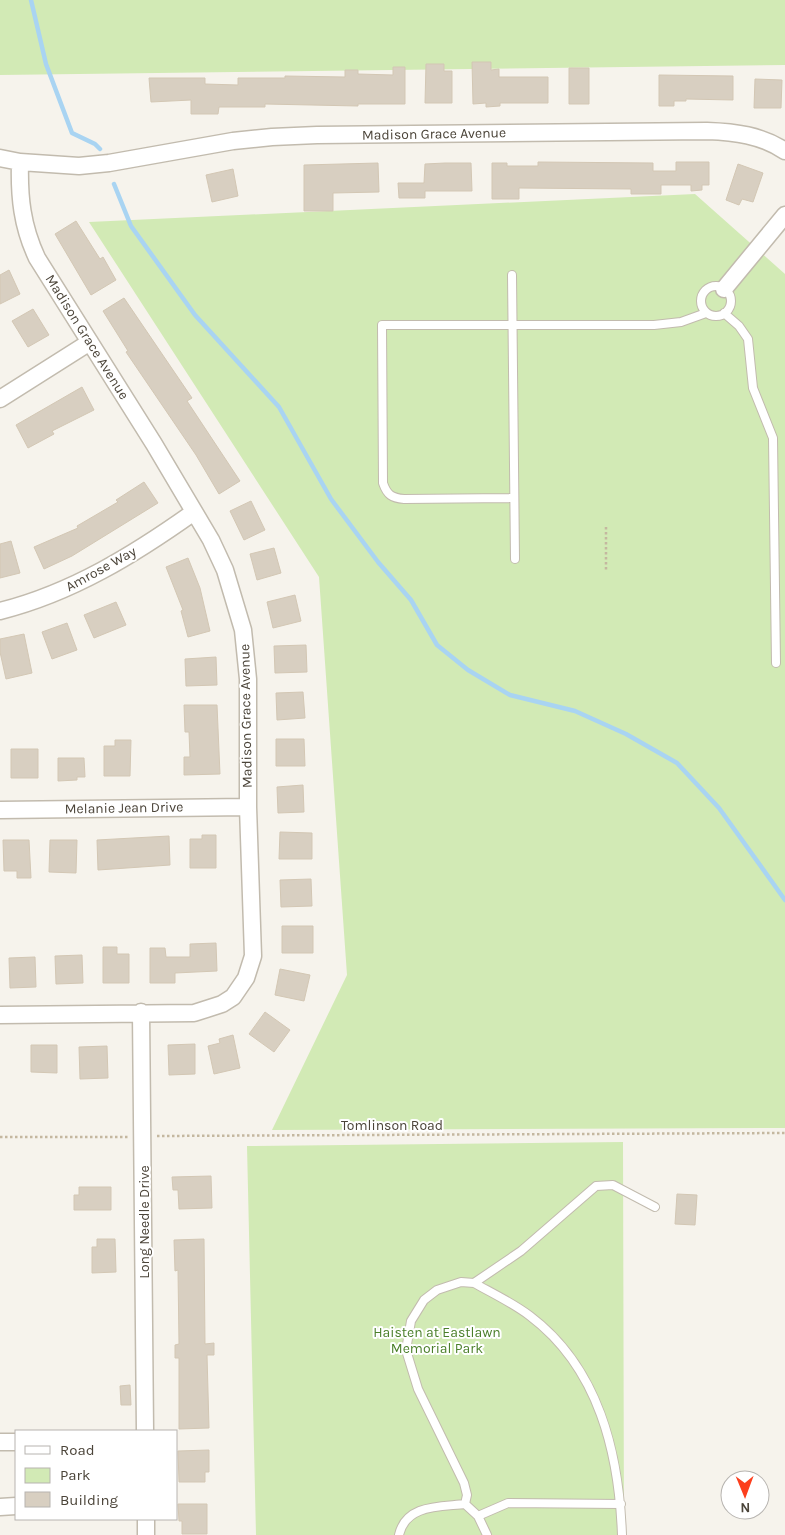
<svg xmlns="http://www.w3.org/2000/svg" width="785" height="1535" font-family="Karla,sans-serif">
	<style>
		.green { fill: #d2eab5 }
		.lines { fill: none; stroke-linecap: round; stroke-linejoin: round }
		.stream { stroke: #a9d4f2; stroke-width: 4.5 }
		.building { fill: #d8cfc1; stroke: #d3c7b4 }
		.lane-casing { stroke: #c2bbae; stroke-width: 10 }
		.street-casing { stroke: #c2bbae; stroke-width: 19 }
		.path { stroke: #c4b79f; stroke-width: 2.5; stroke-dasharray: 2.5 2.5; stroke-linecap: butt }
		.lane { stroke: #fff; stroke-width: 8 }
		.street { stroke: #fff; stroke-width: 16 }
		.labels { text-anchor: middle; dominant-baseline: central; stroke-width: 4; stroke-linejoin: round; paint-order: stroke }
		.street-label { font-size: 14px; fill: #4b4439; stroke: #fff }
		.park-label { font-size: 14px; fill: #4a7f2a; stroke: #fff }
	</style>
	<rect width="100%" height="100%" fill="#f6f3ec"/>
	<path class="green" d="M0 0H785V65L0 75Z
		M695 194 785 274V1128L272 1130 347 975 319 577 89 222Z
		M623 1142 624 1535H256L247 1146Z"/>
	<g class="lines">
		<path class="stream" d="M31 0 46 64 72 133 95 144 100 149
			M114 184 131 226 195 315 279 407 331 499 378 562 411 600 437 645 468 670 510 695 575 711 626 734 677 763 719 808 785 900"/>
	</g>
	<path class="building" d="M472 62H491V70L499 69V77H548V103H500V106L486 107V103L473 104Z
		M426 64H444V71H452V103H425Z
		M393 67H405V104H358V106L265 104V107H219L218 114H191V100L151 102 149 78H205V84L238 85V78H285V76L345 77V70H358V74L393 75Z
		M569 68H589V104H569Z
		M659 75 733 76V100L686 99V101H674V106H659Z
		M755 79 782 80 781 108H754Z
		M538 162 653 163V171H676V162H709V185H702V190L691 191V185H661V194H631V189L519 188V199H492V163H507V166H538Z
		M378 163 379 192 333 193V211H304V165Z
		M445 163H471L472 191H425V198H399L398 183H424L425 164Z
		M738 164 763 173 753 202 742 199 739 205 726 200Z
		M233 169 238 196 212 202 206 175Z
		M76 221 100 259 103 257 116 280 91 295 55 234Z
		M9 270 20 294 0 304V275Z
		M124 298 192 398 187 401 240 481 219 494 196 455 126 352 128 351 103 311Z
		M33 309 49 335 28 347 12 321Z
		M82 387 94 410 52 431 54 434 28 448 16 425Z
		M144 482 158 503 72 556 44 569 34 547 78 528 77 526 118 502 116 500Z
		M251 501 265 530 244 540 230 511Z
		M11 541 20 573 0 578V544Z
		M274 548 281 573 257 580 250 554Z
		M188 558 200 588 210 631 188 637 181 611 183 610 166 567Z
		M295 595 301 621 273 628 267 602Z
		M116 602 126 625 94 638 84 615Z
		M67 623 77 650 52 659 42 632Z
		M24 634 32 673 6 679 0 652V639Z
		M306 645 307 672 275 673 274 646Z
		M216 657 217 685 186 686 185 659Z
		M303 692 305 718 277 720 276 693Z
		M184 705H217L220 774 184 775V757H190L189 732H185Z
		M276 739H304L305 766H276Z
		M115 740H131L130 776H104V746H115Z
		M11 749H38V778H11Z
		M58 758H84L85 777H77V780L58 781Z
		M303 785 304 812 278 813 277 787Z
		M280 832 312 833V859H279Z
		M202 835H216V868H190V839H202Z
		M169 836 170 865 98 870 97 840Z
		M3 840H29L31 878H17V871H4Z
		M50 840H77L76 873 49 872Z
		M311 879 312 906 281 907 280 880Z
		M282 926H313V953H282Z
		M216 943 217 971 175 973V983H150V948H165L166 957H190V944Z
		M103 947H117V954H129V983H103Z
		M82 955 83 983 56 984 55 956Z
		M35 957 36 987 10 988 9 958Z
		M280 969 310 975 304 1001 275 995Z
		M265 1012 290 1030 274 1052 249 1034Z
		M233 1035 240 1068 214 1074 208 1046 220 1043 219 1039Z
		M195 1044V1074L169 1075 168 1045Z
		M31 1045H57V1073L31 1072Z
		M107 1046 108 1078 80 1079 79 1047Z
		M211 1176 212 1208 179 1209 178 1190H173L172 1177Z
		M79 1187H111V1210H74V1195H79Z
		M677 1194 697 1195 695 1225 675 1224Z
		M97 1239H115L116 1272 92 1273V1247H97Z
		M204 1239 205 1344 214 1343V1355H207L209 1428 179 1429V1358H175V1345L179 1344 178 1270 175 1271 174 1240Z
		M130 1385 131 1405H121L120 1386Z
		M209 1450V1472H205V1482H179L178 1451Z
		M178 1504H207V1534H182V1521H179Z"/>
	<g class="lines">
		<g class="lane-casing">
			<path id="lane" d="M512 275 515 559
				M701 301a15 15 0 1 1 30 0a15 15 0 1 1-30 0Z
				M724 313 739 326 748 339 753 388 773 438 776 663
				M513 498 404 499C392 498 387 495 383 483L382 325H654L681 322 706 313
				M474 1283 461 1282 437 1290 424 1300 411 1321 406 1350 418 1389 464 1483 467 1495 465 1504 478 1516 508 1503 621 1504
				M478 1516 487 1535
				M399 1535C406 1504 440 1507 465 1504
				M622 1535C619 1453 599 1368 530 1316 513 1303 492 1293 474 1283L521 1251 596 1186 613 1185 655 1207"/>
		</g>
		<g class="street-casing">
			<path id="street" d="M0 158 20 162C19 197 22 226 37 258L154 444 211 540 225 570 243 630 248 679V807L253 956 246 978 233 997 222 1004 194 1013 0 1015
				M20 162 79 166 109 163 233 141 272 137 317 135 707 131C735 132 761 135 785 151
				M724 289 785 215
				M0 399 90 342
				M0 611C72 593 135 554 194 512
				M0 810 248 807
				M141 1012 145 1431
				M0 1442H16
				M0 1507 16 1506
				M146 1519V1535"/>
		</g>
		<path class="path" d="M606 527V572
			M157 1136 785 1133
			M0 1137H129"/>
		<use href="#lane" class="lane"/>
		<use href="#street" class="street"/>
	</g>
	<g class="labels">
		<g class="street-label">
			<text transform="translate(434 134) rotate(-1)">Madison Grace Avenue</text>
			<text transform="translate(87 337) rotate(58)">Madison Grace Avenue</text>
			<text transform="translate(101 569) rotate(-29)">Amrose Way</text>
			<text transform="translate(246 716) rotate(-91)">Madison Grace Avenue</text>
			<text transform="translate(124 808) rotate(-1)">Melanie Jean Drive</text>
			<text x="392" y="1125">Tomlinson Road</text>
			<text transform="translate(144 1222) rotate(-90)">Long Needle Drive</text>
		</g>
		<g class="park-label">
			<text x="437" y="1332">Haisten at Eastlawn<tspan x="437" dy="16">Memorial Park</tspan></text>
		</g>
	</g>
	<rect x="15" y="1430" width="162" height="90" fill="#ffffff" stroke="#b7b4b0"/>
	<rect x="25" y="1446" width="25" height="8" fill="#ffffff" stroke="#b7b4b0"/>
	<text x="60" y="1455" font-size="15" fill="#4b4439">Road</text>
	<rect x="25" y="1468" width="25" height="15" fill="#d2eab5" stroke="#b7b4b0"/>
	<text x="60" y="1480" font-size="15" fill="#4b4439">Park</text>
	<rect x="25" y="1492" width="25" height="15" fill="#d8cfc1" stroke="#b7b4b0"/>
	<text x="60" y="1505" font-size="15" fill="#4b4439">Building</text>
	<g transform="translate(745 1495) rotate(179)"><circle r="24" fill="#ffffff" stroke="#b7b4b0"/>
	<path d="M0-4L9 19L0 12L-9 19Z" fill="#fc3f1d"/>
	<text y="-8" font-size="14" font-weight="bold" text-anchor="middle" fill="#4b4439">N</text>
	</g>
</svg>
